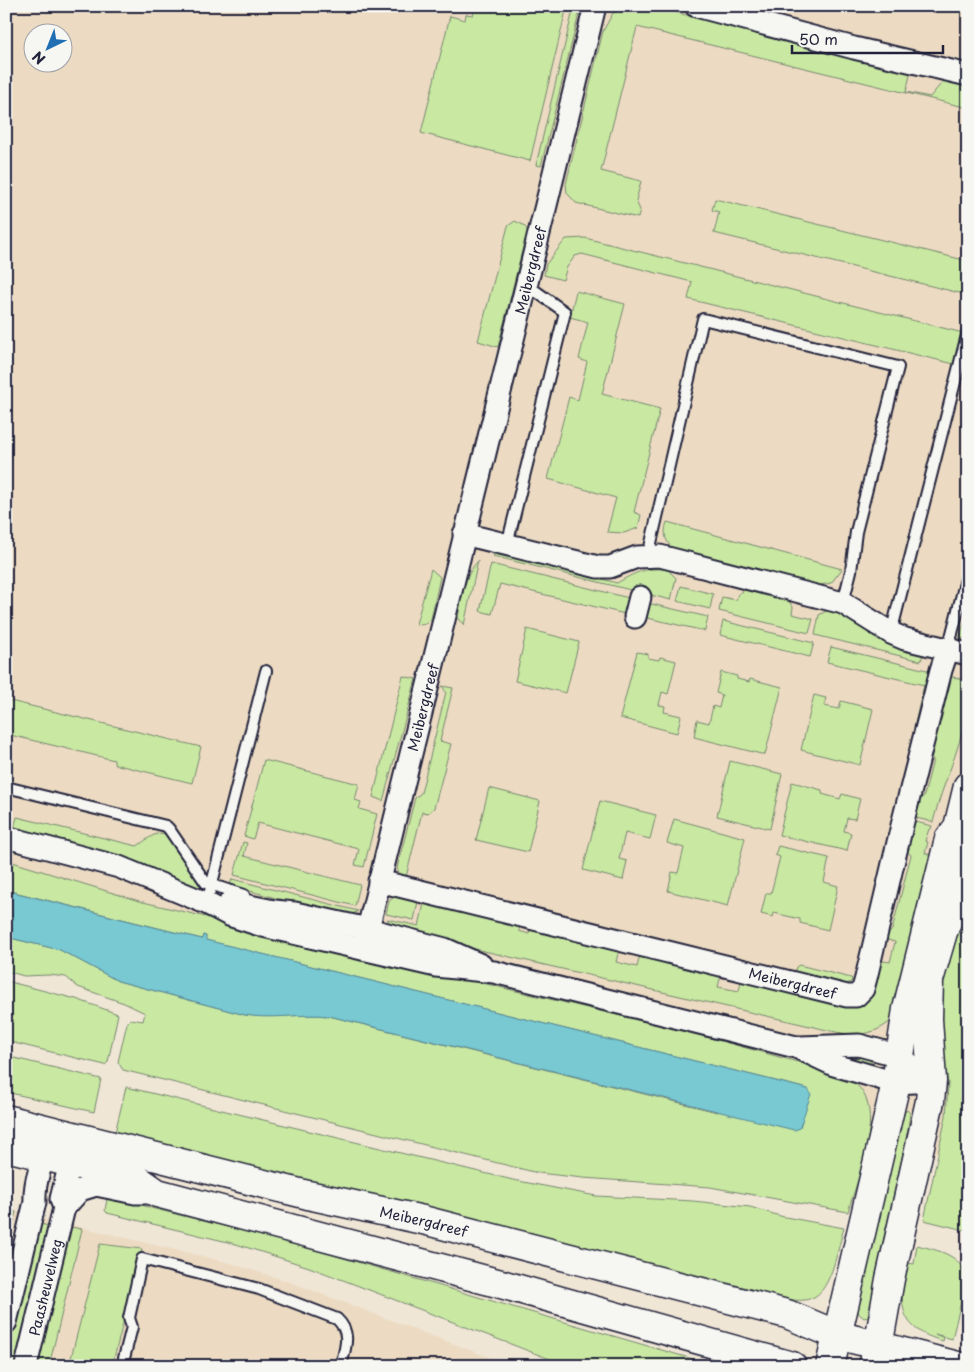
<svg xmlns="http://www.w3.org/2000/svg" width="974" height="1372" font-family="'Playpen Sans',sans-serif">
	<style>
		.built { fill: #ecdbc2; fill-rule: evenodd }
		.green { fill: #c9e9a2; stroke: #76866e }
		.water { fill: #78c9d2; stroke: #568696 }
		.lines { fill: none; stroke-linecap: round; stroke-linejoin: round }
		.lane-casing { stroke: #22223b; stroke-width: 14 }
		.street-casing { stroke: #22223b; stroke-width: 25 }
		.secondary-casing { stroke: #22223b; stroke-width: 31 }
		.lane { stroke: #f6f6f2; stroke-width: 10 }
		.street { stroke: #f6f6f2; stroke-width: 21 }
		.secondary { stroke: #f6f6f2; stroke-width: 28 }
		.labels { text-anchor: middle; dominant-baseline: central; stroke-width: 4.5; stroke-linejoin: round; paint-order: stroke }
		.street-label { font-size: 14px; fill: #22223b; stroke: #f6f6f2 }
	</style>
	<rect width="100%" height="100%" fill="#f0e6d6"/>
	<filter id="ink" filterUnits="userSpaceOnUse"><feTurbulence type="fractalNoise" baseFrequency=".02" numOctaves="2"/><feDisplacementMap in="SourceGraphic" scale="10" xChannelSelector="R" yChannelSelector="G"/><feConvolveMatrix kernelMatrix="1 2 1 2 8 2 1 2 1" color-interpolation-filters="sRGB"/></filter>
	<g filter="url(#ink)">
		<path class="built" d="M6 6H968V1161L760 1108 6 935ZM32 32H62V62H32Z
			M6 1209 230 1263 290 1282 512 1366H6Z"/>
		<path class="green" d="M475 6H567L530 161 421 133 450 16 465 20 466 14 473 15Z
			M574 6H576L579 14 541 166 536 165Z
			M630 6H650L911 71 906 92 930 97 945 79 968 84V108L637 27 601 171 641 181 636 201 640 210 638 218 576 203 567 193 566 184 603 31 613 13Z
			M743 6H771L769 14Z
			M715 199 968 261V295L714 233 719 212 712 210Z
			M515 221 523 225 527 229 526 235 498 347 478 341 508 226Z
			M585 238 963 333 954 364 688 299 692 282 582 254 575 256 567 267 563 280 544 275 546 264 566 239Z
			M576 291 625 304 602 394 660 409 634 512 641 515 638 528 624 533 607 532 616 498 548 479 569 397 578 400 587 362 579 359 588 322 570 317Z
			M667 522 842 569 831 583 820 585 677 551C665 544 663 534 667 522Z
			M499 552 617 583C634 573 648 566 668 570L676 578 671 600 493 556 495 553Z
			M478 561 464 625 458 619C461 599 464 575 478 561Z
			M491 564 629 598 625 614 500 584 492 614 480 611Z
			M431 569 440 577 431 619C427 624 422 626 416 624Z
			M681 586 713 594 710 609 677 601Z
			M747 589 788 600 793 607 792 614 813 619 809 633 719 611 722 597 736 600 738 594Z
			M647 603 708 617 705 631 643 617Z
			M828 610 844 616 892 646 923 654 921 661 815 635 819 615Z
			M968 611V638L959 639Z
			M723 621 814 643 810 657 720 635Z
			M527 629 579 642 566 693 515 681Z
			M831 647 935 672 920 729 914 727 924 685 827 662Z
			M637 652 648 654V658L659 660 660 657 676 661 668 694 662 692 659 705 665 706 664 712 681 716 677 733 620 718Z
			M721 672 737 676V679L749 682 750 679 782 687 765 755 694 737 697 720 709 723 713 706 719 708 722 695 716 693Z
			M946 675 964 680C974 711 954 758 943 789 939 800 936 811 933 822L912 817 916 801 924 796 933 760 928 751Z
			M403 676 416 679 383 801 373 797Z
			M442 686 453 688 440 741 451 744 434 808 428 813 422 812 406 877 399 873 397 868 415 798 421 793 446 692Z
			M814 695 826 698 824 706 839 709 841 701 873 709 860 765 801 750Z
			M6 700 201 747 192 783 114 764V760L6 734Z
			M264 760 359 784 355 800 361 802 359 809 377 814 364 867 355 865 359 849 258 823 253 839 244 836Z
			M730 761 782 774 770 829 717 816Z
			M792 782 822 790V794L840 799 842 794 860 799 855 819 847 818 844 831 851 833 847 851 779 835Z
			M489 788 540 801 528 852 476 840Z
			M600 801 656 815 650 839 625 833 619 859 627 861 623 880 583 870Z
			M17 817 137 846C147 840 157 829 168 835L192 874 201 886 199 888 117 856 67 841 14 828Z
			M674 819 745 838 728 906 668 891 672 872 678 873 684 848 667 843Z
			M911 821 932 826 931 829H929L925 841 928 842 925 853 930 855 927 872 926 892 893 1019C867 1043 841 1033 810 1026L397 931 387 919 419 926 425 899 521 922 519 931 529 934 532 925 620 946 616 962 637 967 641 951 722 971 718 987 739 991 742 976 861 1004 866 1002 868 998 877 960 890 962 895 942 884 939 892 930 911 855 904 849Z
			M243 842 247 843 244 856 360 885 355 906 234 875Z
			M778 846 829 858 824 882 838 886 828 930 800 923V919L774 913 773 917 761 914 766 893H771L780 857 775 855Z
			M6 860 139 901 688 1032 838 1073C847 1078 856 1082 862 1091 882 1120 857 1180 848 1212L710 1187 583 1178 538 1173 123 1070 118 1062 127 1023 131 1019 143 1021 145 1013 124 1003 78 987 66 977 49 975 24 976 6 971V937L60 950 118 981 245 1015C273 1019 301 1013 329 1016L717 1112 808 1089 205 940 206 936 203 935 202 939 14 892 12 893 6 916Z
			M968 871V1067L960 1100 968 1102V1216L964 1230 924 1220 946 1116 948 1084 940 1029 942 979Z
			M232 879 358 911 349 916H341L232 886 230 885Z
			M397 895 419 897 414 920 386 914 389 901Z
			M799 965 851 978 852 979 851 982 843 986 793 976 796 967Z
			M6 981 76 999 118 1014 108 1062 105 1065 6 1041Z
			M838 1053 869 1059 872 1063 869 1067 836 1054Z
			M6 1056 101 1079 94 1112 6 1092Z
			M126 1087 513 1180 596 1196 693 1201 750 1207 780 1216 844 1228C838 1246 832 1290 812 1298 799 1304 779 1297 766 1295L114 1137Z
			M907 1110 910 1113 907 1136 881 1251C880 1263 883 1276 881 1287 879 1297 873 1310 867 1317L864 1318 858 1313V1302L901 1124 905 1112Z
			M108 1194 151 1208 281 1240 717 1366H568L309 1267 236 1244 107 1213 105 1210Z
			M6 1209 16 1212 6 1253Z
			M36 1223 49 1226 15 1366H6V1343Z
			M70 1227 82 1229 79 1242 49 1366H37Z
			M100 1244 142 1249 112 1366H69Z
			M917 1245C939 1251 963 1254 966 1281L952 1339 935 1334 944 1338 943 1341C897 1329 898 1302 908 1263L914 1264Z"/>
		<path class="water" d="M13 892 202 939 203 935 206 936V940L808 1089 811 1094 800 1127 798 1129 794 1130 329 1016C302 1013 271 1020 245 1015L118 981 60 950 6 937V916Z"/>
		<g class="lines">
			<g class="lane-casing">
				<path id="lane" d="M507 545 565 312 527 285
					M648 556 703 319 898 367 856 532 851 571 843 603
					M891 633 968 331
					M948 649 968 571
					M6 787 166 826 169 829 206 883 244 895
					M210 891 266 671
					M122 1366 132 1327 129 1318 142 1259 259 1289 337 1319C352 1333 345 1348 341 1366"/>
			</g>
			<g class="street-casing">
				<g id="street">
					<path d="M696 6 854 48 968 75"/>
					<path d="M464 534 598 567H610L637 557 660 556 843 603 891 633 905 639 968 654"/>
					<path d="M635 617 640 597"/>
					<path d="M6 837 119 867 206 903 229 915 263 926 436 966 494 972 796 1047 834 1065 896 1083 932 1081"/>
					<path id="s1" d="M379 881 847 996H856L863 989 866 978 904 817 941 670 948 649"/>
					<path d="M230 902 274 911 295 913 368 929 445 949 481 965"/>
					<path id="s2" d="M363 949 595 6"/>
					<path d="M800 1047 859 1045 900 1056 912 1066"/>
					<path d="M64 1208 61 1199 70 1163 65 1148"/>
					<path d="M6 1322 35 1202C34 1183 41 1160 52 1144"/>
					<path id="s3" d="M26 1366 64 1208 80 1190 96 1185 135 1193H157"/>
				</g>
			</g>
			<g class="secondary-casing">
				<g id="secondary">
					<path id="s4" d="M6 1119 308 1195 423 1220 787 1314 837 1335 958 1366"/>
					<path d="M6 1147 137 1179 157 1193 501 1284 792 1366"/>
					<path d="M830 1366 896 1083 907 1009 949 839 958 827 968 786"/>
					<path d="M873 1366 878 1347 890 1279 930 1101 932 1081 928 1019 929 980 943 932 953 907 957 885 959 858"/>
				</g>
			</g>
			<use href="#lane" class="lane"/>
			<use href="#street" class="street"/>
			<use href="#secondary" class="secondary"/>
		</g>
	</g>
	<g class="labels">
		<g class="street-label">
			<text stroke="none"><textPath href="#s2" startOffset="699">Meibergdreef</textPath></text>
			<text stroke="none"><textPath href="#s2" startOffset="249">Meibergdreef</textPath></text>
			<text stroke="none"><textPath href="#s1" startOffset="426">Meibergdreef</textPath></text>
			<text stroke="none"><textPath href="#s4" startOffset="430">Meibergdreef</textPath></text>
			<text stroke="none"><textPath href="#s3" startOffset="81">Paasheuvelweg</textPath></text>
		</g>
	</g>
	<rect width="974" height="1372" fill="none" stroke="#f6f6f2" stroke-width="25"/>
	<rect x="12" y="12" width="949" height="1347" fill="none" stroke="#22223b" stroke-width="2" filter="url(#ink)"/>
	<g transform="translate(48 48) rotate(223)"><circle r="24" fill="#f6f6f2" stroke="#a1a1a9"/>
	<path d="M0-4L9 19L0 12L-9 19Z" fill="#1f6fb2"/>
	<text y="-8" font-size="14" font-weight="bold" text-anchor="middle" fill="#22223b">N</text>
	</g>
	<path d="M792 45v8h151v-8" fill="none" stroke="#22223b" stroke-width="2.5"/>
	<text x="799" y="45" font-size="15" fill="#22223b" stroke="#f6f6f2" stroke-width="4" paint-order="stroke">50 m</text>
</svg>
